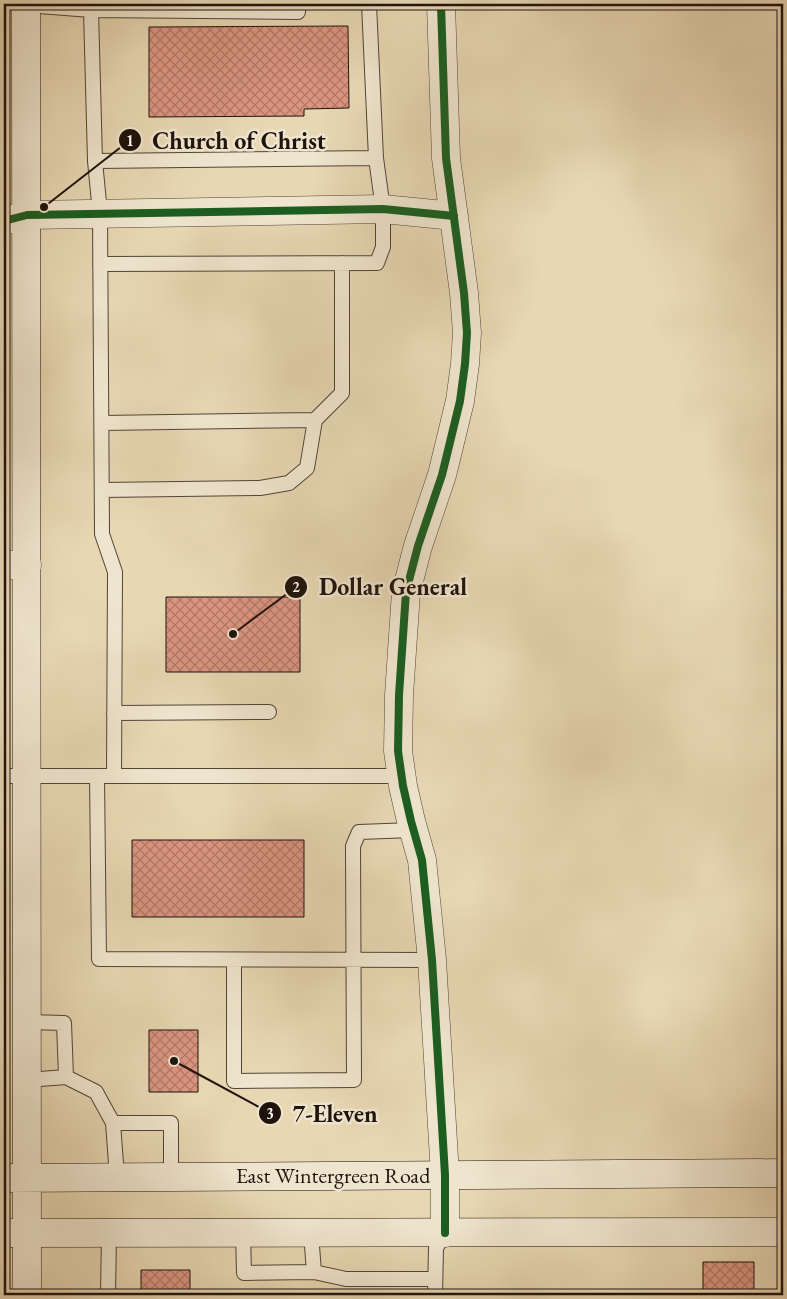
<svg xmlns="http://www.w3.org/2000/svg" width="787" height="1299" font-family="'EB Garamond',serif">
	<style>
		.building { fill: url(#building-cross-hatch); stroke: #1f130c }
		.lines { fill: none; stroke-linecap: round; stroke-linejoin: round }
		.service-casing { stroke: #514436; stroke-width: 16 }
		.minor-casing { stroke: #514436; stroke-width: 29 }
		.secondary-casing { stroke: #1f130c; stroke-width: 29 }
		.service { stroke: #efe5ce; stroke-width: 14 }
		.minor { stroke: #efe5ce; stroke-width: 28 }
		.secondary { stroke: #efe5ce; stroke-width: 28 }
		.cycleway-casing { stroke: #efe5ce; stroke-width: 11 }
		.cycleway { stroke: #1b5e20; stroke-width: 8 }
		.labels { text-anchor: middle; dominant-baseline: central; stroke-width: 5; stroke-linejoin: round; paint-order: stroke }
		.street-label { font-size: 22px; fill: #1f130c; stroke: #efe5ce }
		.leader { fill: none; stroke: #1f130c; stroke-width: 2 }
		.callout-dot { fill: #1f130c; stroke: #efe5ce; stroke-width: 2 }
		.mark-label { font-size: 15px; text-anchor: middle; font-weight: bold; fill: #fff }
		.callout-label { font-size: 24px; text-anchor: middle; font-weight: bold; fill: #1f130c; stroke: #efe5ce; stroke-width: 5; stroke-linejoin: round; paint-order: stroke }
	</style>
	<defs>
		<pattern id="building-cross-hatch" width="8" height="8" patternUnits="userSpaceOnUse" patternTransform="scale(1.25)"><rect width="8" height="8" fill="#dc9581"/><path d="M0 0l8 8M0 8l8-8" fill="none" stroke="#b27868"/></pattern>
	</defs>
	<rect width="100%" height="100%" fill="#e7d7b3"/>
	<filter id="stains"><feTurbulence type="fractalNoise" baseFrequency=".004" numOctaves="4"/><feColorMatrix values="0 0 0 0 .2 0 0 0 0 .09 0 0 0 0 .02 0 0 0 .5 -.17"/></filter>
	<radialGradient id="worn" r=".72"><stop offset=".6" stop-color="#630" stop-opacity="0"/><stop offset="1" stop-color="#630" stop-opacity=".3"/></radialGradient>
	<path class="building" d="M348 26 349 108 304 109V116L149 117V27Z
		M166 597H300V672H166Z
		M132 840H304V917H132Z
		M149 1030H198V1092H149Z
		M703 1262H754V1295H703Z
		M141 1270H190V1295H141Z"/>
	<g class="lines">
		<g class="service-casing">
			<path id="service" d="M26 5 91 10V4
				M95 161 376 158
				M100 264 377 263 383 247V209L376 158 369 4
				M102 423 315 420 342 393V263
				M102 490 260 488 289 483 307 468 315 420
				M114 713 269 712
				M4 776H401
				M97 776 99 959 432 960
				M114 776 115 572 102 534 100 213 95 161 91 10 298 12V4
				M234 960V1081L354 1080 353 846 359 832 413 830
				M27 1022 64 1023 66 1077
				M27 1080 66 1077 96 1092 113 1123 117 1177
				M113 1123H171V1176
				M243 1233 244 1273 314 1272 311 1233
				M314 1272 346 1279H435
				M108 1295 109 1233
				M435 1295 436 1248 445 1233"/>
		</g>
		<g class="minor-casing">
			<path id="minor" d="M441 4 446 158 464 293 467 333 465 364 460 401 442 475 418 546 406 592 399 695 398 751 403 786 411 821 422 860 432 960 445 1175V1233
				M4 221 27 215 383 209 454 216
				M4 565H27"/>
		</g>
		<g class="secondary-casing">
			<path id="secondary" d="M26 4 27 1295
				M4 1178 783 1173
				M4 1233 783 1232"/>
		</g>
		<use href="#service" class="service"/>
		<use href="#minor" class="minor"/>
		<use href="#secondary" class="secondary"/>
		<g class="cycleway-casing">
			<path id="cycleway" d="M441 4 446 158 464 293 467 333 465 364 460 401 442 475 418 546 406 592 399 695 398 751 403 786 411 821 422 860 432 960 445 1175V1233
				M4 221 27 215 383 209 454 216"/>
		</g>
		<use href="#cycleway" class="cycleway"/>
	</g>
	<g class="labels">
		<g class="street-label">
			<text x="333" y="1175">East Wintergreen Road</text>
		</g>
	</g>
	<path class="leader" d="M44 207L130 140M233 634L296 587M174 1061L270 1113"/>
	<g class="callout-dot">
		<circle cx="44" cy="207" r="5"/>
		<circle cx="233" cy="634" r="5"/>
		<circle cx="174" cy="1061" r="5"/>
		<circle cx="130" cy="140" r="12"/>
		<circle cx="296" cy="587" r="12"/>
		<circle cx="270" cy="1113" r="12"/>
	</g>
	<g class="mark-label">
		<text x="130" y="146">1</text>
		<text x="296" y="592">2</text>
		<text x="270" y="1119">3</text>
	</g>
	<g class="callout-label">
		<text x="239" y="149">Church of Christ</text>
		<text x="393" y="595">Dollar General</text>
		<text x="335" y="1122">7-Eleven</text>
	</g>
	<rect width="787" height="1299" fill="none" stroke="#e7d7b3" stroke-width="20"/>
	<rect x="5" y="5" width="777" height="1289" fill="none" stroke="#1f130c" stroke-width="2.5"/>
	<rect x="10" y="10" width="767" height="1279" fill="none" stroke="#1f130c"/>
	<rect width="100%" height="100%" filter="url(#stains)"/>
	<rect width="100%" height="100%" fill="url(#worn)"/>
</svg>
